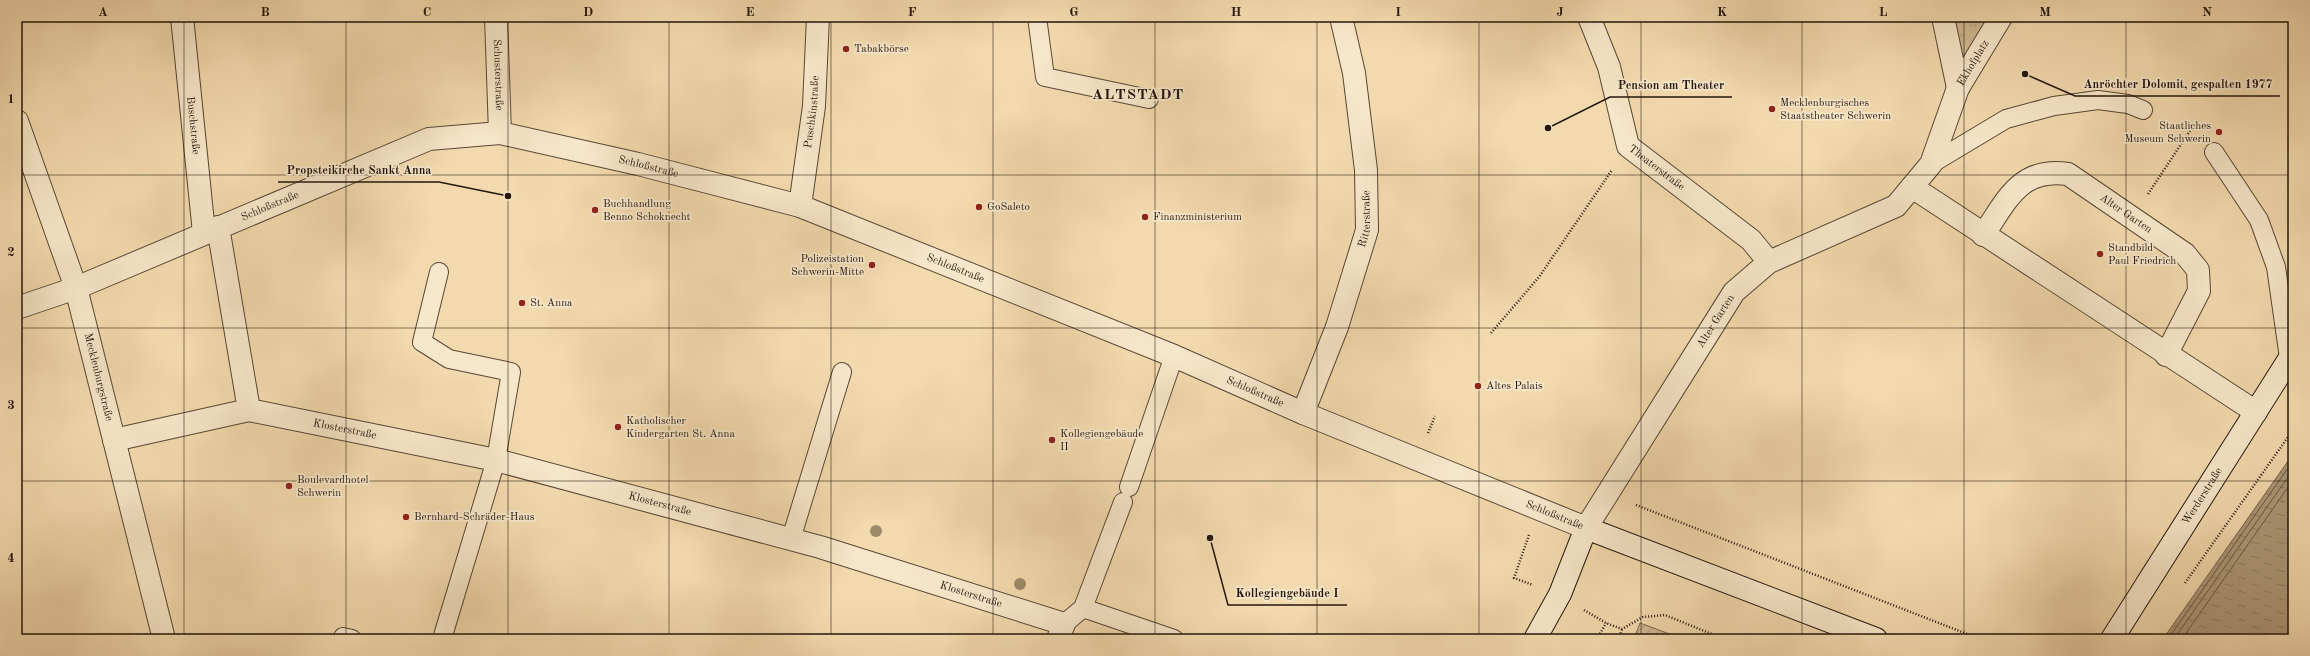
<svg xmlns="http://www.w3.org/2000/svg" width="2310" height="656" font-family="'Old Standard TT',serif">
	<style>
		.grass { fill: url(#grass-tufts); stroke: #7a6850 }
		.garden { fill: url(#garden-furrows); stroke: #7a6850 }
		.water { fill: url(#water-ripples); stroke: #75634d }
		.lines { fill: none; stroke-linecap: round; stroke-linejoin: round }
		.shore { stroke: #685642; stroke-width: 1 }
		.lane-casing { stroke: #574735; stroke-width: 20 }
		.street-casing { stroke: #574735; stroke-width: 24 }
		.secondary-casing { stroke: #23160d; stroke-width: 24 }
		.path { stroke: #23160d; stroke-width: 2.5; stroke-dasharray: 1 2; stroke-linecap: butt }
		.lane { stroke: #f7e7ca; stroke-width: 18 }
		.street { stroke: #f7e7ca; stroke-width: 22 }
		.secondary { stroke: #f7e7ca; stroke-width: 22 }
		.tree { fill: #9d896b }
		.grid { fill: none; stroke: #23160d; stroke-width: 1; stroke-opacity: 0.55 }
		.poi-dot { fill: #8f2418; stroke: #f7e7ca; stroke-width: 1.5 }
		.labels { text-anchor: middle; dominant-baseline: central; stroke-width: 3.5; stroke-linejoin: round; paint-order: stroke }
		.poi-label { font-size: 11px; fill: #23160d; stroke: #f7e7ca; text-anchor: start }
		.street-label { font-size: 11px; fill: #23160d; stroke: #f7e7ca }
		.district-label { font-size: 15px; font-weight: bold; letter-spacing: 1px; fill: #23160d; stroke: #f7e7ca }
		.leader { fill: none; stroke: #23160d; stroke-width: 1.5 }
		.callout-dot { fill: #23160d; stroke: #f7e7ca; stroke-width: 1.5 }
		.callout-label { font-size: 12px; text-anchor: middle; font-weight: bold; fill: #23160d; stroke: #f7e7ca; stroke-width: 3.5; stroke-linejoin: round; paint-order: stroke }
		.neatline { fill: none; stroke: #23160d; stroke-width: 1.5 }
		.grid-label { font-size: 13px; text-anchor: middle; font-weight: bold; fill: #23160d }
	</style>
	<defs>
		<pattern id="grass-tufts" width="24" height="20" patternUnits="userSpaceOnUse"><rect width="24" height="20" fill="#d0b993"/><path d="M3 7l-1-3M5 7V3M7 7l1-3M15 17l-1-3M17 17v-4M19 17l1-3" fill="none" stroke="#b29e7e"/></pattern>
		<pattern id="garden-furrows" width="10" height="10" patternUnits="userSpaceOnUse"><rect width="10" height="10" fill="#d0b993"/><path d="M-1 1l2-2M0 10L10 0M9 11l2-2" fill="none" stroke="#b29e7e"/></pattern>
		<pattern id="water-ripples" width="26" height="14" patternUnits="userSpaceOnUse"><rect width="26" height="14" fill="#ac9777"/><path d="M2 4q2-2 4 0t4 0M15 11q2-2 4 0t4 0" fill="none" stroke="#8c7a60"/></pattern>
	</defs>
	<rect width="100%" height="100%" fill="#f3daae"/>
	<filter id="stains"><feTurbulence type="fractalNoise" baseFrequency=".005" numOctaves="4"/><feColorMatrix values="0 0 0 0 .2 0 0 0 0 .09 0 0 0 0 .02 0 0 0 .5 -.17"/></filter>
	<radialGradient id="worn" r=".72"><stop offset=".6" stop-color="#630" stop-opacity="0"/><stop offset="1" stop-color="#630" stop-opacity=".3"/></radialGradient>
	<path class="grass" d="M1943 17H2001L1958 88Z"/>
	<path class="garden" d="M1640 623 1683 639H1634Z"/>
	<path class="water" d="M2293 454V639H2163Z"/>
	<g class="lines">
		<path class="shore" d="M2168 639 2293 461
			M2174 639 2293 470
			M2182 639 2293 480"/>
		<g class="lane-casing">
			<path id="lane" d="M1037 17 1045 77 1149 99
				M2214 152 2259 220 2276 267 2289 358
				M1931 164 2006 119 2054 106 2098 100 2128 104 2143 110
				M439 272 422 342 449 359 511 372 496 460 442 639
				M1129 487 1174 356
				M791 539 842 372
				M1083 608 1174 639
				M1064 624 1083 608 1123 502
				M343 637 352 639"/>
		</g>
		<g class="street-casing">
			<g id="street">
				<path id="s1" d="M182 17 204 233"/>
				<path id="s2" d="M496 17 500 133"/>
				<path id="s3" d="M1589 17 1609 67 1628 146 1751 240 1769 262"/>
				<path d="M1943 17 1958 88"/>
				<path id="s4" d="M17 121 76 288 164 639"/>
				<path d="M1912 187 2256 412"/>
				<path id="s5" d="M800 206 814 106 818 17"/>
				<path d="M218 227 249 410"/>
				<path id="s6" d="M1983 235C2007 201 2019 167 2068 174L2185 254 2198 270 2199 291 2166 355"/>
				<path id="s7" d="M17 308 76 288 429 139 500 133 638 164 800 206 1174 356 1303 413 1586 528 1734 292 1769 262 1896 206 1931 164 1958 88 2001 17"/>
				<path id="s8" d="M1303 413 1337 327 1367 230 1366 170 1354 73 1341 17"/>
				<path id="s9" d="M114 440 249 410 496 460 820 547 1064 624 1058 639"/>
			</g>
		</g>
		<g class="secondary-casing">
			<g id="secondary">
				<path d="M1535 639 1560 594 1586 528 1876 639"/>
				<path id="s10" d="M2112 639 2293 353"/>
			</g>
		</g>
		<path class="path" d="M2148 194 2191 129
			M1491 333 1539 277 1612 170
			M1428 433 1435 416
			M1636 505 1980 639
			M1529 535 1514 578 1533 585
			M2185 583 2293 430
			M1584 610 1606 623 1622 629 1643 617 1665 615 1724 639
			M1597 639 1606 623
			M1619 639 1622 629"/>
		<use href="#lane" class="lane"/>
		<use href="#street" class="street"/>
		<use href="#secondary" class="secondary"/>
	</g>
	<g class="tree">
		<circle cx="876" cy="531" r="6"/>
		<circle cx="1020" cy="584" r="6"/>
	</g>
	<path class="grid" d="M184 17V639M346 17V639M508 17V639M669 17V639M831 17V639M993 17V639M1155 17V639M1317 17V639M1479 17V639M1641 17V639M1802 17V639M1964 17V639M2126 17V639M17 175H2293M17 328H2293M17 481H2293"/>
	<g class="poi-dot">
		<circle cx="846" cy="49" r="4"/>
		<circle cx="1772" cy="109" r="4"/>
		<circle cx="2219" cy="132" r="4"/>
		<circle cx="979" cy="207" r="4"/>
		<circle cx="595" cy="210" r="4"/>
		<circle cx="1145" cy="217" r="4"/>
		<circle cx="2100" cy="254" r="4"/>
		<circle cx="872" cy="265" r="4"/>
		<circle cx="522" cy="303" r="4"/>
		<circle cx="1478" cy="386" r="4"/>
		<circle cx="618" cy="427" r="4"/>
		<circle cx="1052" cy="440" r="4"/>
		<circle cx="289" cy="486" r="4"/>
		<circle cx="406" cy="517" r="4"/>
	</g>
	<g class="labels">
		<g class="poi-label">
			<text x="854" y="49">Tabakbörse</text>
			<text x="1780" y="103">Mecklenburgisches<tspan x="1780" dy="13">Staatstheater Schwerin</tspan></text>
			<text x="2211" y="126" text-anchor="end">Staatliches<tspan x="2211" dy="13">Museum Schwerin</tspan></text>
			<text x="603" y="204">Buchhandlung<tspan x="603" dy="13">Benno Schoknecht</tspan></text>
			<text x="987" y="207">GoSaleto</text>
			<text x="1153" y="217">Finanzministerium</text>
			<text x="2108" y="248">Standbild<tspan x="2108" dy="13">Paul Friedrich</tspan></text>
			<text x="864" y="259" text-anchor="end">Polizeistation<tspan x="864" dy="13">Schwerin-Mitte</tspan></text>
			<text x="530" y="303">St. Anna</text>
			<text x="1486" y="386">Altes Palais</text>
			<text x="626" y="421">Katholischer<tspan x="626" dy="13">Kindergarten St. Anna</tspan></text>
			<text x="1060" y="434">Kollegiengebäude<tspan x="1060" dy="13">II</tspan></text>
			<text x="297" y="480">Boulevardhotel<tspan x="297" dy="13">Schwerin</tspan></text>
			<text x="414" y="517">Bernhard-Schräder-Haus</text>
		</g>
		<g class="street-label">
			<text stroke="none"><textPath href="#s7" startOffset="2303">Ekhofplatz</textPath></text>
			<text stroke="none"><textPath href="#s2" startOffset="58">Schusterstraße</textPath></text>
			<text stroke="none"><textPath href="#s5" startOffset="95">Puschkinstraße</textPath></text>
			<text stroke="none"><textPath href="#s1" startOffset="109">Buschstraße</textPath></text>
			<text stroke="none"><textPath href="#s7" startOffset="669">Schloßstraße</textPath></text>
			<text stroke="none"><textPath href="#s3" startOffset="171">Theaterstraße</textPath></text>
			<text stroke="none"><textPath href="#s7" startOffset="273">Schloßstraße</textPath></text>
			<text stroke="none"><textPath href="#s6" startOffset="183">Alter Garten</textPath></text>
			<text stroke="none"><textPath href="#s8" startOffset="205">Ritterstraße</textPath></text>
			<text stroke="none"><textPath href="#s7" startOffset="993">Schloßstraße</textPath></text>
			<text stroke="none"><textPath href="#s7" startOffset="1919">Alter Garten</textPath></text>
			<text stroke="none"><textPath href="#s4" startOffset="269">Mecklenburgstraße</textPath></text>
			<text stroke="none"><textPath href="#s7" startOffset="1317">Schloßstraße</textPath></text>
			<text stroke="none"><textPath href="#s9" startOffset="236">Klosterstraße</textPath></text>
			<text stroke="none"><textPath href="#s10" startOffset="169">Werderstraße</textPath></text>
			<text stroke="none"><textPath href="#s9" startOffset="560">Klosterstraße</textPath></text>
			<text stroke="none"><textPath href="#s7" startOffset="1641">Schloßstraße</textPath></text>
			<text stroke="none"><textPath href="#s9" startOffset="884">Klosterstraße</textPath></text>
		</g>
		<g class="district-label">
			<text x="1138" y="95">ALTSTADT</text>
		</g>
	</g>
	<path class="leader" d="M2025 74L2075 96H2280M1548 128L1610 97H1732M508 196L439 182H278M1210 538L1228 605H1347"/>
	<g class="callout-dot">
		<circle cx="2025" cy="74" r="4"/>
		<circle cx="1548" cy="128" r="4"/>
		<circle cx="508" cy="196" r="4"/>
		<circle cx="1210" cy="538" r="4"/>
	</g>
	<g class="callout-label">
		<text x="2178" y="88">Anröchter Dolomit, gespalten 1977</text>
		<text x="1671" y="89">Pension am Theater</text>
		<text x="359" y="174">Propsteikirche Sankt Anna</text>
		<text x="1287" y="597">Kollegiengebäude I</text>
	</g>
	<rect width="2310" height="656" fill="none" stroke="#f3daae" stroke-width="44"/>
	<rect x="22" y="22" width="2266" height="612" class="neatline"/>
	<g class="grid-label">
		<text x="103" y="16">A</text>
		<text x="265" y="16">B</text>
		<text x="427" y="16">C</text>
		<text x="588" y="16">D</text>
		<text x="750" y="16">E</text>
		<text x="912" y="16">F</text>
		<text x="1074" y="16">G</text>
		<text x="1236" y="16">H</text>
		<text x="1398" y="16">I</text>
		<text x="1560" y="16">J</text>
		<text x="1722" y="16">K</text>
		<text x="1883" y="16">L</text>
		<text x="2045" y="16">M</text>
		<text x="2207" y="16">N</text>
		<text x="11" y="103">1</text>
		<text x="11" y="256">2</text>
		<text x="11" y="409">3</text>
		<text x="11" y="562">4</text>
	</g>
	<rect width="100%" height="100%" filter="url(#stains)"/>
	<rect width="100%" height="100%" fill="url(#worn)"/>
</svg>
